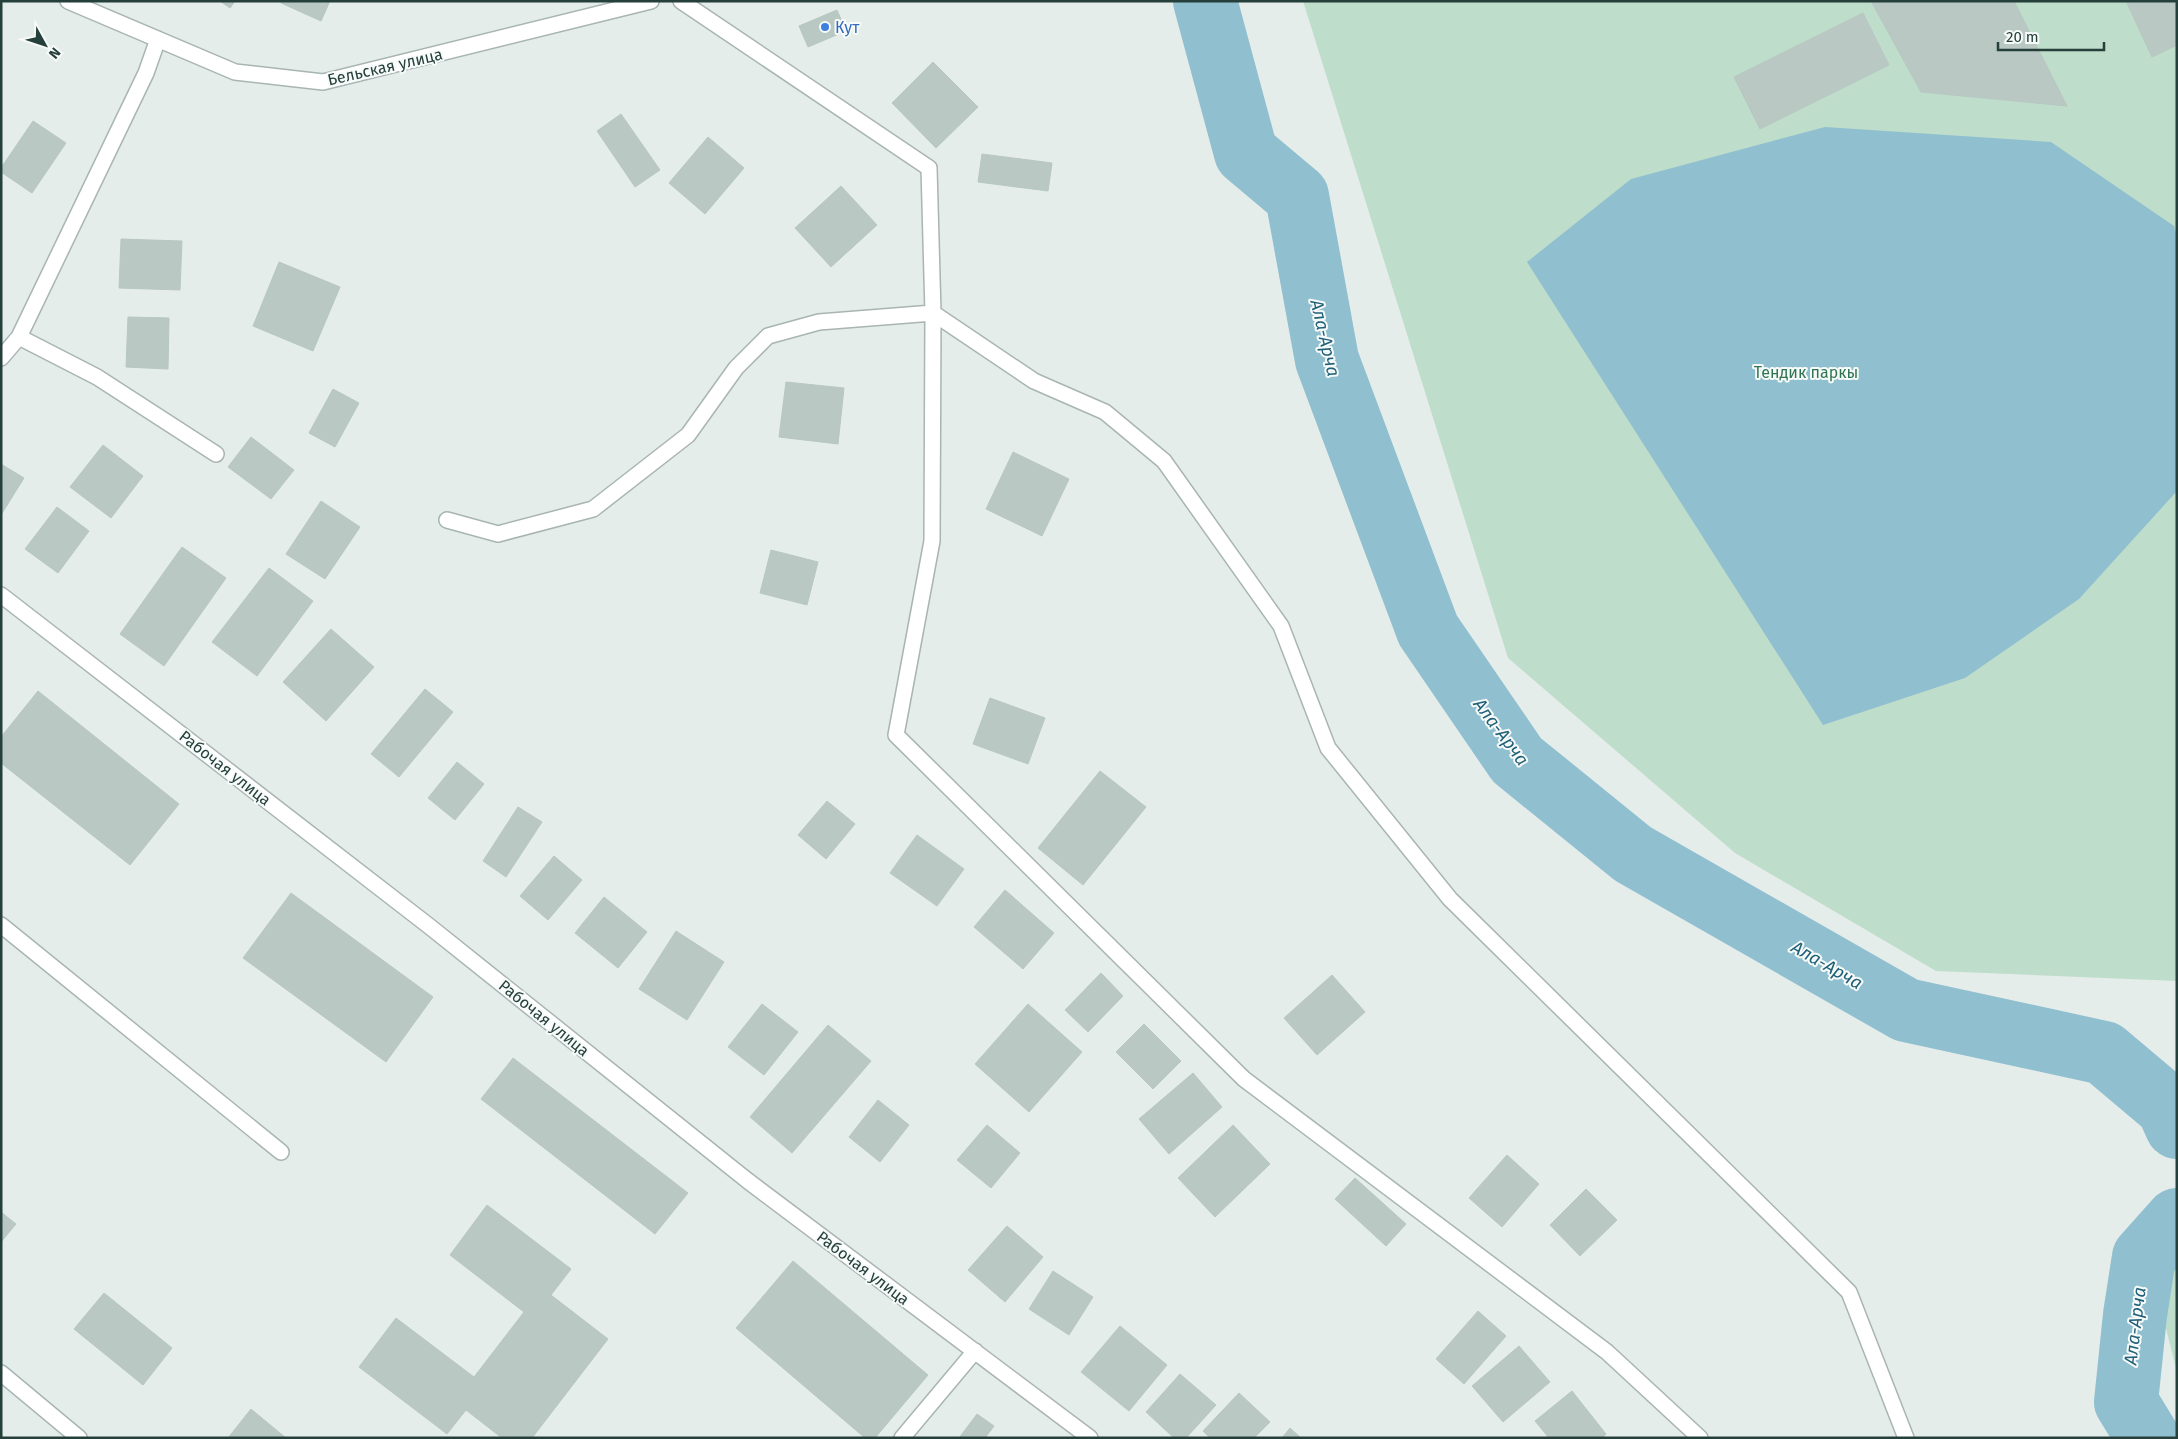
<svg xmlns="http://www.w3.org/2000/svg" width="2178" height="1439" font-family="'Fira Sans',sans-serif">
	<style>
		.green { fill: #bfddcb }
		.water { fill: #90bfcf }
		.lines { fill: none; stroke-linecap: round; stroke-linejoin: round }
		.river { stroke: #90bfcf; stroke-width: 64 }
		.building { fill: #bac8c4; stroke: #b7c7c2 }
		.minor-casing { stroke: #a8b5b3; stroke-width: 18 }
		.minor { stroke: #fff; stroke-width: 15 }
		.shop-dot { fill: #3f7fe0; stroke: #f6faf8; stroke-width: 2 }
		.labels { text-anchor: middle; dominant-baseline: central; stroke-width: 4; stroke-linejoin: round; paint-order: stroke }
		.shop-label { font-size: 16px; fill: #366cbe; stroke: #f6faf8; text-anchor: start }
		.street-label { font-size: 16px; fill: #253f3b; stroke: #f6faf8 }
		.park-label { font-size: 16px; fill: #307452; stroke: #f6faf8 }
		.water-label { font-size: 18px; font-style: italic; fill: #216079; stroke: #f6faf8 }
	</style>
	<rect width="100%" height="100%" fill="#e5edeb"/>
	<path class="green" d="M1303 1H2177V981L1936 971 1735 853 1508 658Z
		M2177 1250V1372L2153 1277Z"/>
	<path class="water" d="M1825 127 2051 142 2174 226 2177 237V491L2079 599 1965 678 1823 725 1527 262 1631 179Z"/>
	<g class="lines">
		<path class="river" d="M1205 1 1246 153 1297 196 1327 360 1428 630 1517 760 1633 854 1906 1010 2104 1053 2168 1107 2177 1127
			M2148 1438 2126 1402 2135 1315 2144 1257 2177 1220"/>
	</g>
	<path class="building" d="M220 1H235L230 8Z
		M282 1H330L321 21 281 3Z
		M1871 1H2014L2067 106 1921 92Z
		M2126 1H2177V45L2152 57Z
		M837 10 846 31 808 47 799 26Z
		M1863 13 1889 65 1760 129 1734 77Z
		M933 62 978 107 936 148 892 103Z
		M621 114 660 170 635 187 597 131Z
		M33 121 66 143 32 193 1 172V168Z
		M708 137 744 168 705 214 669 183Z
		M982 154 1052 163 1048 191 978 182Z
		M841 186 877 225 831 267 795 228Z
		M121 239 182 241 180 290 119 288Z
		M279 262 340 287 313 351 253 326Z
		M128 317 169 318 168 369 126 367Z
		M786 382 844 388 838 444 779 437Z
		M333 389 359 403 335 447 309 433Z
		M251 437 294 470 271 499 228 467Z
		M103 445 143 476 111 518 70 487Z
		M1013 452 1069 479 1042 536 986 509Z
		M1 464 24 478 1 515Z
		M321 501 360 527 325 579 286 554Z
		M57 507 89 531 58 573 25 549Z
		M182 547 226 578 164 666 120 634Z
		M771 550 818 562 807 605 760 593Z
		M269 568 313 601 257 676 212 642Z
		M331 629 374 667 326 721 283 682Z
		M425 689 453 712 399 777 371 754Z
		M38 691 179 804 130 865 1 763V737Z
		M990 698 1045 718 1028 764 973 744Z
		M457 762 484 784 455 820 428 798Z
		M1100 771 1146 807 1083 885 1038 848Z
		M827 801 855 824 826 859 798 835Z
		M518 807 542 822 506 877 483 861Z
		M917 835 964 869 937 906 890 873Z
		M554 856 582 880 548 920 520 896Z
		M1005 890 1054 933 1023 969 974 927Z
		M291 893 433 997 386 1062 243 958Z
		M604 897 647 932 618 968 575 933Z
		M676 931 724 962 687 1020 639 989Z
		M1101 973 1123 996 1088 1032 1065 1010Z
		M1332 975 1365 1012 1317 1055 1284 1018Z
		M762 1004 798 1032 764 1075 728 1047Z
		M1028 1004 1082 1052 1029 1112 975 1064Z
		M1144 1024 1181 1061 1153 1089 1116 1052Z
		M828 1025 871 1061 792 1153 750 1117Z
		M513 1058 688 1193 655 1234 481 1099Z
		M1193 1073 1222 1107 1169 1154 1139 1119Z
		M878 1100 909 1125 880 1162 849 1137Z
		M987 1125 1020 1153 991 1188 957 1160Z
		M1233 1125 1270 1164 1215 1217 1178 1178Z
		M1507 1155 1539 1184 1502 1227 1469 1198Z
		M1355 1178 1406 1224 1386 1246 1335 1199Z
		M1586 1189 1617 1220 1580 1256 1550 1225Z
		M487 1205 571 1269 551 1295 608 1339 532 1438H502L466 1410 447 1434 359 1367 396 1318 474 1377 524 1312 450 1255Z
		M1 1212 16 1224 1 1242Z
		M1007 1226 1043 1257 1005 1302 968 1270Z
		M793 1261 928 1375 875 1438H865L736 1328Z
		M1053 1271 1093 1297 1069 1335 1029 1309Z
		M104 1293 172 1348 143 1385 74 1329Z
		M1478 1311 1506 1336 1464 1384 1436 1359Z
		M1120 1326 1167 1365 1129 1411 1081 1372Z
		M1519 1346 1550 1382 1503 1422 1472 1386Z
		M1180 1374 1216 1405 1186 1438H1174L1146 1412Z
		M1572 1391 1606 1434 1602 1438H1549L1535 1421Z
		M1239 1393 1270 1422 1254 1438H1210L1203 1431Z
		M251 1409 286 1438H228Z
		M977 1414 994 1426 985 1438H959Z
		M1290 1428 1301 1438H1282Z"/>
	<g class="lines">
		<g class="minor-casing">
			<path id="minor" d="M68 1 235 72 323 82 651 1
				M681 1 929 168 933 313 932 541 896 735 1244 1079 1607 1352 1700 1438
				M19 337 97 377 216 454
				M1 358 19 337 146 73 158 39
				M447 520 498 534 593 509 688 435 736 368 768 336 819 322 933 313 1034 381 1105 412 1164 461 1281 626 1328 748 1450 899 1849 1292 1906 1438
				M1 595 429 926 748 1181 1090 1438
				M1 925 281 1152
				M1 1373 79 1438
				M902 1438 975 1351"/>
		</g>
		<use href="#minor" class="minor"/>
	</g>
	<circle class="shop-dot" cx="825" cy="27" r="5"/>
	<g class="labels">
		<g class="shop-label">
			<text x="835" y="27">Кут</text>
		</g>
		<g class="street-label">
			<text transform="translate(385 67) rotate(-13)">Бельская улица</text>
			<text transform="translate(225 768) rotate(38)">Рабочая улица</text>
			<text transform="translate(544 1018) rotate(39)">Рабочая улица</text>
			<text transform="translate(863 1268) rotate(37)">Рабочая улица</text>
		</g>
		<g class="park-label">
			<text x="1806" y="372">Тендик паркы</text>
		</g>
		<g class="water-label">
			<text transform="translate(1325 338) rotate(77)">Ала-Арча</text>
			<text transform="translate(1501 732) rotate(53)">Ала-Арча</text>
			<text transform="translate(1827 965) rotate(30)">Ала-Арча</text>
			<text transform="translate(2135 1326) rotate(-83)">Ала-Арча</text>
		</g>
	</g>
	<rect width="2178" height="1439" fill="none" stroke="#253f3b" stroke-width="5"/>
	<g transform="translate(45 45) rotate(130)" stroke="#f6faf8" stroke-width="4" paint-order="stroke">
	<path d="M0-4L9 19L0 12L-9 19Z" fill="#253f3b"/>
	<text y="-8" font-size="14" font-weight="bold" text-anchor="middle" fill="#253f3b">N</text>
	</g>
	<path d="M1998 42v8h106v-8" fill="none" stroke="#253f3b" stroke-width="2.5"/>
	<text x="2006" y="42" font-size="15" fill="#253f3b" stroke="#f6faf8" stroke-width="4" paint-order="stroke">20 m</text>
</svg>
